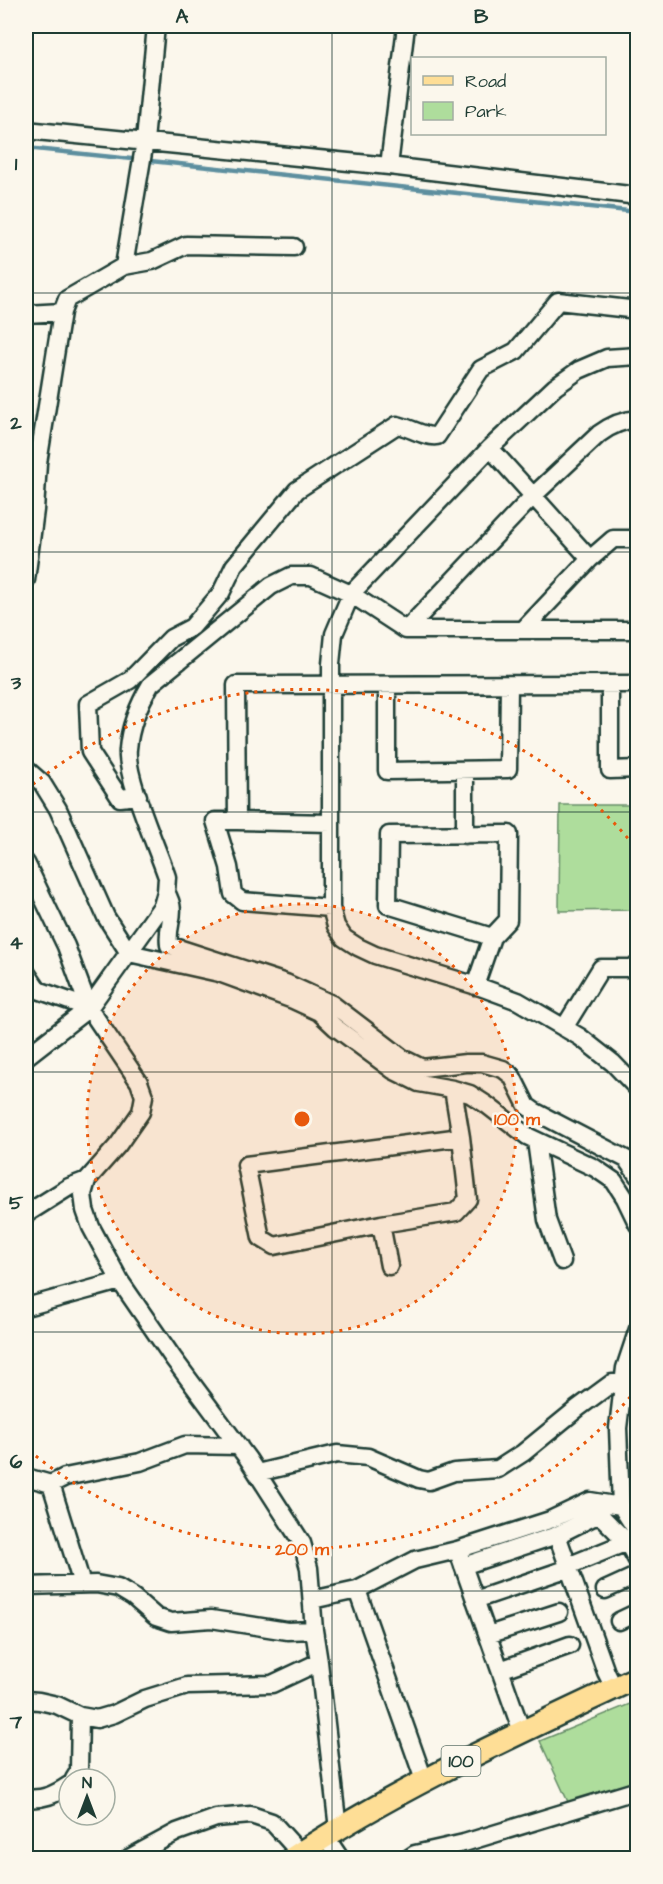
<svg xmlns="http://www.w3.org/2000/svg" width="663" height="1884" font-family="'Architects Daughter',sans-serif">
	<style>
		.green { fill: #aedd9c; stroke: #668d68; stroke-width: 1.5 }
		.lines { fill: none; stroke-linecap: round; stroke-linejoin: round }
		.stream { stroke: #5d8f9f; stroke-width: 4.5 }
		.minor-casing { stroke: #1f3d34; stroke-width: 21 }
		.major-casing { stroke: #1f3d34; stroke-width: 26 }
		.minor { stroke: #fbf7ec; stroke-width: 16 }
		.major { stroke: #fede96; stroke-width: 21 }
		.grid { fill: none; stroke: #1f3d34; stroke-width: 1.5; stroke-opacity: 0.55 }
		.ring { fill: none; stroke: #e8590c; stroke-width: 3; stroke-dasharray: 3 6 }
		.labels { text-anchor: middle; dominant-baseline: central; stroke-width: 5; stroke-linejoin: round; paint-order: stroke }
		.shield { fill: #fbf7ec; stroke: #61756b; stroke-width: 1.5 }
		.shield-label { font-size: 18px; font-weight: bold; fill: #1f3d34 }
		.centre { fill: #e8590c; stroke: #fbf7ec; stroke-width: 3 }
		.ring-label { font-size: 18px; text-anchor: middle; font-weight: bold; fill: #e8590c; stroke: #fbf7ec; stroke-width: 5; stroke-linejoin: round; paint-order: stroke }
		.neatline { fill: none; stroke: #1f3d34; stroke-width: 2 }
		.grid-label { font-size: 20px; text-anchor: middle; font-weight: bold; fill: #1f3d34 }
	</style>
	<rect width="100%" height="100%" fill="#fbf7ec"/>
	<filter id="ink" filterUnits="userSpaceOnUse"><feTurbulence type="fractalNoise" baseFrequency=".0167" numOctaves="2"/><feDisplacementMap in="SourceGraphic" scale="12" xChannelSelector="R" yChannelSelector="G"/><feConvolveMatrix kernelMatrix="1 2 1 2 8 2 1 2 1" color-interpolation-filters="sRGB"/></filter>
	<g filter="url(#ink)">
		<path class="green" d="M560 805H637V910L559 911Z
			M637 1701V1782L569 1804 540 1741Z"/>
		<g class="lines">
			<path class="stream" d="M26 148 638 212"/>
			<g class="minor-casing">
				<path id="minor" d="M26 130 389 166 638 196
					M389 166 406 26
					M124 266 152 261 186 245 294 247
					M26 314 62 312
					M638 356 607 358 579 370 555 387 490 448 351 594 334 634 331 664V908L336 926 344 938 358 947 375 955 480 987 518 1001 580 1037 613 1063 638 1089
					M490 448 590 559 523 630
					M590 559 613 539H638
					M26 580 35 510 38 463 62 312 67 299 124 266 145 141 156 26
					M406 630 534 495 599 434C611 425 622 420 638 419
					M610 684V770L638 769
					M387 685V771L508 769 509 685
					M26 769 42 783 58 809 106 917 129 953 219 973 293 1000 319 1012 335 1027 393 1070 419 1083 453 1089 470 1094 487 1105 527 1136 595 1168 614 1181 625 1198 638 1225
					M465 770V835
					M138 796 120 798 90 752 88 704 130 680 171 638 192 627 221 593 234 566 297 490 397 425C409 427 426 438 437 436L481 369 516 351 558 301 638 310
					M237 821 331 823
					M26 863 66 946 89 1008 139 1082 144 1096 141 1112 118 1145 87 1180 83 1194 85 1210 91 1227 120 1281 173 1358 248 1459 302 1543 309 1568 314 1630 319 1662 338 1829
					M166 892C179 915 166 921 169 945L286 983 332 1004 404 1059 422 1068 466 1063H482L503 1069 512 1076 527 1106 534 1111 626 1159 638 1176
					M331 908 242 901 233 894 229 867 215 821H237L236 685 638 684
					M26 972 38 990 89 1008
					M475 986 492 937 508 920 509 834 389 835 388 905 492 937
					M564 1028 601 968H638
					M26 1057 89 1008 162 906 166 892 167 877C157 847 125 777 128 749 130 724 139 704 151 684L271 586 291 576H311L351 594 406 630H638
					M453 1089 461 1137 468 1199 456 1212 381 1224 274 1246 261 1238 246 1165 461 1137
					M536 1141 547 1220 562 1261
					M26 1214 69 1187 87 1180
					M381 1224 389 1266
					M26 1307 120 1281
					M638 1329 625 1368 618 1428 621 1506 638 1533
					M257 1473 337 1454 368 1457 419 1479 429 1481 454 1472 498 1469 523 1453 578 1408 612 1383H624
					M26 1477 51 1484 65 1477 140 1462 185 1445 239 1446
					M51 1484 82 1584
					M557 1535 606 1672 614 1688
					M460 1557 522 1732
					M463 1566 557 1535 593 1517H602L627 1542 638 1562
					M26 1586 96 1584 118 1588 133 1597 156 1617 171 1622 211 1619 287 1631 314 1630
					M357 1590 424 1780
					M605 1590 638 1575
					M312 1600 357 1590 415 1560 457 1550 550 1520 590 1501 621 1506
					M475 1600 563 1570 568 1566 627 1542
					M619 1621 638 1612
					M488 1635 559 1612
					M500 1670 570 1645
					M26 1700 39 1701 57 1705 80 1716 97 1719 114 1714 145 1699 187 1686 272 1684 319 1662
					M74 1779 79 1771 80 1716
					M26 1798C43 1800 54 1795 69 1785
					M325 1836 340 1858
					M129 1858 177 1832 216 1818 251 1815 272 1822 300 1853
					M409 1858 415 1854 464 1843 638 1790"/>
			</g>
			<g class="major-casing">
				<path id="major" d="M292 1858C401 1786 520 1733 638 1677"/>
			</g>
			<use href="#minor" class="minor"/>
			<use href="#major" class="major"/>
		</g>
	</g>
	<path class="grid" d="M332 26V1858M26 293H638M26 552H638M26 812H638M26 1072H638M26 1332H638M26 1591H638"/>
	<circle cx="302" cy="1119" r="215" fill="#e8590c" fill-opacity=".12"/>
	<g class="ring">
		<circle cx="302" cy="1119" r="215"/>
		<path d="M636 1390A430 430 0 0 1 26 1448M26 790A430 430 0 0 1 636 848"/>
	</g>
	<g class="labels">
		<rect class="shield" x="441.5" y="1746" width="39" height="30" rx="4.5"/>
		<g class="shield-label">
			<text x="461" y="1761">100</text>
		</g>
	</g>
	<circle cx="302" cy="1119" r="9" class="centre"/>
	<g class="ring-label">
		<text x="517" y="1125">100 m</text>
		<text x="302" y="1555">200 m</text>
	</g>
	<rect width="663" height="1884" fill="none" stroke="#fbf7ec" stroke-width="66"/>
	<rect x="411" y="57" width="195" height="78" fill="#fbf7ec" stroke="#a3ada2" stroke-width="1.5"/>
	<rect x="423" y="76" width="30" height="9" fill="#fede96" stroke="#a3ada2" stroke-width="1.5"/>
	<text x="465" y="87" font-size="18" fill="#1f3d34">Road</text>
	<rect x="423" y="102" width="30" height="18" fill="#aedd9c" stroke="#a3ada2" stroke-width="1.5"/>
	<text x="465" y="117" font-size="18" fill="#1f3d34">Park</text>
	<g transform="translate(87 1797)"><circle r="28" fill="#fbf7ec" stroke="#a3ada2" stroke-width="1.5"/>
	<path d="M0-4.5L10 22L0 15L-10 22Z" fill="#1f3d34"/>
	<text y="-9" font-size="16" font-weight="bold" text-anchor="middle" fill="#1f3d34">N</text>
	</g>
	<rect x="33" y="33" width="597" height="1818" class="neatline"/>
	<g class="grid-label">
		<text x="182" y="23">A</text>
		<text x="481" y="23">B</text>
		<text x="16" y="170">1</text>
		<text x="16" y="429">2</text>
		<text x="16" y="689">3</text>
		<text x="16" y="949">4</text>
		<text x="16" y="1209">5</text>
		<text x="16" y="1468">6</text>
		<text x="16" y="1728">7</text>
	</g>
</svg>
